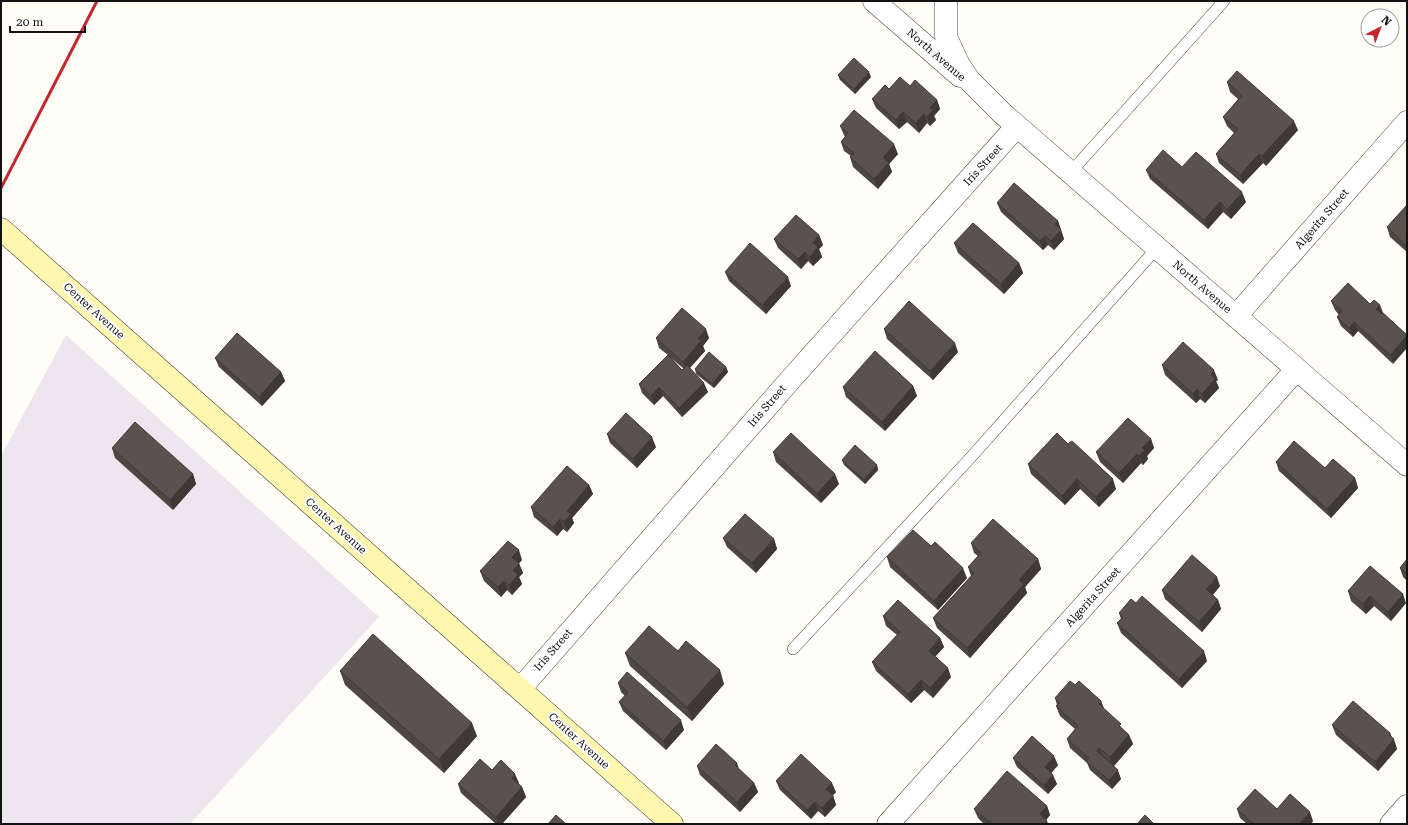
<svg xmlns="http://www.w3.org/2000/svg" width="1408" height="825" font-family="'Roboto Serif',serif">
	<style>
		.industrial { fill: #eee6ef }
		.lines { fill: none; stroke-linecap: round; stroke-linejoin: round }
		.lane-casing { stroke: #444; stroke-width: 12 }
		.street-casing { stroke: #444; stroke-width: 23 }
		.secondary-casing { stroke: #333; stroke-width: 23 }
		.lane { stroke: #fff; stroke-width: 11 }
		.street { stroke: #fff; stroke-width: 22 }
		.secondary { stroke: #fff6b0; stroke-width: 22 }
		.rail { stroke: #c4262e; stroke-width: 3 }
		.wall { fill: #4d4742; fill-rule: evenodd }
		.shaded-wall { fill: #3f3936 }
		.building { fill: #5a524d; stroke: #3f3936 }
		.labels { text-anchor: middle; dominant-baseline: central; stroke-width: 4; stroke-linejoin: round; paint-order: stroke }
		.street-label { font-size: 11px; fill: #111; stroke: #fff }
	</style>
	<rect width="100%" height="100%" fill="#fffdf5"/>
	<path class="industrial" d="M66 335 379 617 190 824H1V456Z"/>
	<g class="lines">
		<g class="lane-casing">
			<path id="lane" d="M1070 173 1224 1
				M793 649 973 455 1157 248"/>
		</g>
		<g class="street-casing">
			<path id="street" d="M874 1 960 76
				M946 1V37L959 65 970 81 1002 113 1407 465
				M1236 316 1407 122
				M520 689 791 379 1017 126
				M888 824 1296 370
				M1391 824 1407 806"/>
		</g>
		<g class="secondary-casing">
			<path id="secondary" d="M1 229 672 824"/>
		</g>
		<use href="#lane" class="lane"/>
		<use href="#street" class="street"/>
		<use href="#secondary" class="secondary"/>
		<path class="rail" d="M1 188 97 1"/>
	</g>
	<path class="wall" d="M838 75 871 77 855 94 840 80Z
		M1227 82 1298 130 1266 166 1263 163 1243 184 1219 163 1216 154 1234 133 1227 126 1223 117 1238 99 1230 92Z
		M910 86 937 100 940 109 934 116 936 120 930 126 927 123 919 133 907 122 899 129 876 108 872 99 889 89Z
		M840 126 898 154 889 164 892 172 878 189 853 167 850 157 851 156 844 151 841 142 845 137 844 135Z
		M1182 167 1246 202 1231 219 1223 212 1208 229 1150 179 1146 170Z
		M997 203 1058 221 1064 239 1054 250 1048 245 1043 250 1001 212Z
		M1407 205V252L1390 237 1387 227Z
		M819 235 823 245 819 249 822 257 813 266 808 261 801 269 778 248 774 239Z
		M954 243 1019 263 1023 273 1004 294 958 253Z
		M725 272 791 286 766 314 729 281Z
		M1374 300 1393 364 1358 331 1353 337 1341 326 1337 317 1339 315 1335 310 1331 301 1370 304Z
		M884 329 958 352 933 380 887 339Z
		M656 338H709L703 346 705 351 690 368 708 392 682 417 663 396 654 405 642 393 639 384 668 355 659 348ZM670 357 684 369 682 370Z
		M215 358 281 372 285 381 262 406 219 367Z
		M1162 365 1218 380 1216 381 1219 388 1205 403 1200 399 1196 403 1165 375Z
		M726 367 728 372 714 388 696 374 695 369Z
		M913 386 917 396 885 431 846 397 843 387Z
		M607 434 656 447 637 468 610 443Z
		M1151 439 1154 448 1147 456 1148 459 1143 465 1141 463 1123 483 1100 462 1096 452Z
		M112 448 193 474 196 484 173 510 115 458Z
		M773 452 839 484 821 503 776 462Z
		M842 460 877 465 878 470 865 484 844 465Z
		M1276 462 1325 468 1355 478 1358 488 1331 518 1279 471Z
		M1028 464 1116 489 1099 507 1080 489 1065 505 1031 474Z
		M589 485 593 494 572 518 574 523 567 532 563 529 557 536 534 517 531 507Z
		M723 538 774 539 777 549 756 573 727 547Z
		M971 543 1038 559 1041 569 1025 587 1027 593 970 658 937 628 933 618 971 576 968 567 978 556 974 553Z
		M887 557 967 578 938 610 890 567Z
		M1407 559V581L1403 577 1400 568Z
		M522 560 519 563 523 573 519 577 522 584 512 595 507 590 501 597 484 581 480 571Z
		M1220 586 1213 595 1218 600 1221 609 1202 632 1165 599 1162 590Z
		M1348 591 1406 603 1391 621 1374 606 1366 614 1351 601Z
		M1119 613 1207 661 1182 688 1121 633 1117 623 1121 619Z
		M883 616 940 638 944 647 935 657 951 677 933 698 924 690 911 703 876 671 872 662 897 635 886 626Z
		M625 653 724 684 692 721 630 666Z
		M340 671 477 736 444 773 345 685Z
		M618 683 684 730 666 750 623 711 619 702 625 696 621 692Z
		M1075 685 1101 701 1104 709 1122 728 1129 735 1133 744 1114 766 1121 779 1112 789 1090 770 1087 763 1070 748 1067 739 1075 729 1060 716 1056 706 1057 705 1055 698Z
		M1332 725 1390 733 1397 749 1378 771 1336 735Z
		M1013 758 1058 765 1051 773 1057 784 1048 794 1017 767Z
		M697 766 754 783 758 792 740 812 700 775Z
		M492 770 519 783 518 784 522 787 526 797 502 824H496L461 793 458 784Z
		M776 781 836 792 833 795 836 805 825 817 818 811 811 819 780 790Z
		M1047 806 1050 815 1046 820 1048 824H984L978 818 974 809Z
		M1237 809H1277L1313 821 1311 824H1247L1240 818Z"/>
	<path class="shaded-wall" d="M869 72 871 77 855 94 854 89Z
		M937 100 940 109 934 116 936 120 930 126 927 117 930 108Z
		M903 112 907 122 899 129 896 120Z
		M924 114 927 123 919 133 916 123Z
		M1294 121 1298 130 1266 166 1262 156Z
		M894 144 898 154 889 164 892 172 878 189 874 179 883 158Z
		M1259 154 1263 163 1243 184 1240 175Z
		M1242 192 1246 202 1231 219 1227 210Z
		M1220 202 1223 212 1208 229 1204 220Z
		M1058 221 1064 239 1054 250 1051 241 1055 224Z
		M819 235 823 245 819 249 822 257 813 266 810 257 813 243Z
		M1045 236 1048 245 1043 250 1040 241Z
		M805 252 808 261 801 269 798 259Z
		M1019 263 1023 273 1004 294 1001 284Z
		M788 277 791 286 766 314 762 305Z
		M1380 305 1384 315 1380 319 1376 309Z
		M1354 322 1358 331 1353 337 1349 328Z
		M706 329 709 338 703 346 705 351 687 371 683 362 698 338Z
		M1407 335V348L1393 364 1390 355Z
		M955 343 958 352 933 380 930 371Z
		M726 367 728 372 714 388 712 384Z
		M1214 370 1218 380 1216 381 1219 388 1205 403 1202 394 1211 374Z
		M281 372 285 381 262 406 259 397Z
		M704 383 708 392 682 417 679 408Z
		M913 386 917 396 885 431 882 422Z
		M659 387 663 396 654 405 651 396Z
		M1197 389 1200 399 1196 403 1193 394Z
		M652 437 656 447 637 468 633 459Z
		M1151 439 1154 448 1147 456 1148 459 1143 465 1139 456 1142 448Z
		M1137 454 1141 463 1123 483 1119 473Z
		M877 465 878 470 865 484 864 480Z
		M193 474 196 484 173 510 170 500Z
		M835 474 839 484 821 503 817 494Z
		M1355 478 1358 488 1331 518 1327 509Z
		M1077 479 1080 489 1065 505 1062 496Z
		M1113 479 1116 489 1099 507 1096 497Z
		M589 485 593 494 572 518 574 523 567 532 564 522 567 511Z
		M560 519 563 529 557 536 553 527Z
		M774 539 777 549 756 573 752 563Z
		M519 550 522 560 516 567 512 557Z
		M1038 559 1041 569 1025 587 1027 593 970 658 967 648 1019 580Z
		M519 564 523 573 519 577 522 584 512 595 509 585 513 570Z
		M963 568 967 578 938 610 934 601Z
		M1217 577 1220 586 1209 599 1206 589Z
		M504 581 507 590 501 597 498 587Z
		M1403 594 1406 603 1391 621 1388 612Z
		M1370 596 1374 606 1366 614 1363 604Z
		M1218 600 1221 609 1202 632 1199 622Z
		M940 638 944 647 932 660 929 651Z
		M1204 651 1207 661 1182 688 1179 679Z
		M948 668 951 677 933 698 930 688Z
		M720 670 724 684 692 721 687 707Z
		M921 680 924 690 911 703 908 694Z
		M1101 701 1105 711 1099 704Z
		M681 720 684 730 666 750 663 741Z
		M472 723 477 736 444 773 439 759Z
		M1390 733 1393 741 1394 739 1397 749 1378 771 1375 762 1389 735Z
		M1129 735 1133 744 1113 767 1110 757Z
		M1099 748 1103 758 1097 751Z
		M1054 756 1058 765 1048 777 1045 767Z
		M737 763 740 772 735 765Z
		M1118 770 1121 779 1112 789 1109 780Z
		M515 774 519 783 515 787 512 778Z
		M1053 775 1057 784 1048 794 1044 785Z
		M754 783 758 792 740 812 737 802Z
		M832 783 836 792 829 799 826 789Z
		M522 787 526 797 502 824H498L496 817Z
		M833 796 836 805 825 817 822 808Z
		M815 802 818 811 811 819 807 810Z
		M1047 806 1050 815 1043 824 1040 814Z
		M1310 812 1313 821 1311 824H1299Z
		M1047 821 1048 824H1044Z"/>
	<path class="building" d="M854 58 869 72 854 89 838 75Z
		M1237 71 1294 121 1262 156 1259 154 1240 175 1216 154 1238 129 1223 117 1242 96 1227 82Z
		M900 77 910 86 915 80 937 100 930 108 933 110 927 117 924 114 916 123 903 112 896 120 872 99 885 85 889 89Z
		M854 110 894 144 883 158 889 163 874 179 850 157 854 153 841 142 848 133 840 126Z
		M1163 150 1182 167 1196 152 1242 192 1227 210 1220 202 1204 220 1146 170Z
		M1014 183 1058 221 1055 224 1061 230 1051 241 1045 236 1040 241 997 203Z
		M1407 205V246L1387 227Z
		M796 215 819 235 813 243 818 247 810 257 805 252 798 259 774 239Z
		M973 223 1019 263 1001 284 954 243Z
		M750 243 788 277 762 305 725 272Z
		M1348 283 1370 304 1374 300 1380 305 1376 309 1381 314 1382 312 1407 335 1390 355 1354 322 1349 328 1337 317 1342 311 1331 301Z
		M909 301 955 343 930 371 884 329Z
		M682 308 706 329 698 338 701 341 683 362 656 338Z
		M237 333 281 372 259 397 215 358Z
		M1183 342 1214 370 1211 374 1215 379 1202 394 1197 389 1193 394 1162 365Z
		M875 351 913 386 882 422 843 387Z
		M709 352 726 367 712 384 695 369Z
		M668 355 682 370 687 365 704 383 679 408 659 387 651 396 639 384Z
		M626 413 652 437 633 459 607 434Z
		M1128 418 1151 439 1142 448 1145 450 1139 456 1137 454 1119 473 1096 452Z
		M135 422 193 474 170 500 112 448Z
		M791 433 835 474 817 494 773 452Z
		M1057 433 1068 444 1072 441 1113 479 1096 497 1077 479 1062 496 1028 464Z
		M1294 441 1325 468 1333 459 1355 478 1327 509 1276 462Z
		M855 445 877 465 864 480 842 460Z
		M567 466 589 485 567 511 571 514 564 522 560 519 553 527 531 507Z
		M745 514 774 539 752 563 723 538Z
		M993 519 1038 559 1019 580 1024 584 967 648 933 618 974 573 968 567 981 553 971 543Z
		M913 530 931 546 935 542 963 568 934 601 887 557Z
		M508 541 519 550 512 557 519 564 513 570 518 575 509 585 504 581 498 587 480 571Z
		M1192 555 1217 577 1206 589 1218 600 1199 622 1162 590Z
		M1407 559V574L1400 568Z
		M1370 566 1403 594 1388 612 1370 596 1363 604 1348 591Z
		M1142 596 1204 651 1179 679 1117 623 1123 617 1119 613 1131 599 1136 603Z
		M898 600 940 638 929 651 948 668 930 688 921 680 908 694 872 662 900 632 883 616Z
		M649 626 678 651 686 641 720 670 687 707 625 653Z
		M373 634 472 723 439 759 340 671Z
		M627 672 681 720 663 741 619 702 628 692 618 683Z
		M1070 681 1075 685 1079 681 1101 701 1099 704 1121 724 1119 726 1129 735 1110 757 1099 748 1097 751 1118 770 1109 780 1086 761 1089 758 1067 739 1078 726 1056 706 1060 703 1055 698Z
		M1353 701 1390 733 1389 735 1394 739 1375 762 1332 725Z
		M1032 736 1054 756 1045 767 1053 775 1044 785 1013 758Z
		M716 744 737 763 735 765 754 783 737 802 697 766Z
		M801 754 832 783 826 789 833 796 822 808 815 802 807 810 776 781Z
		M480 759 492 770 501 760 515 774 512 778 522 787 496 817 458 784Z
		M1007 771 1047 806 1040 814 1047 821 1044 824H992L974 809Z
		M1255 789 1277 809 1290 794 1310 812 1299 824H1254L1237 809Z
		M556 815 566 824H548Z
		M1145 815 1154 824H1137Z"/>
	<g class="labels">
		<g class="street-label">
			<text transform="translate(936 55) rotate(41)">North Avenue</text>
			<text transform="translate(983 165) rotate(-48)">Iris Street</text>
			<text transform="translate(1322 219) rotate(-49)">Algerita Street</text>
			<text transform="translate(1202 287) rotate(41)">North Avenue</text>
			<text transform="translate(94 311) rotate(42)">Center Avenue</text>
			<text transform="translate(767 406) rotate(-49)">Iris Street</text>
			<text transform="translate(336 526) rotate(42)">Center Avenue</text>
			<text transform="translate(1093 597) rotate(-48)">Algerita Street</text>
			<text transform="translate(553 650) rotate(-49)">Iris Street</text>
			<text transform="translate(579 741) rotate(42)">Center Avenue</text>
		</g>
	</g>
	<rect width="1408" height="825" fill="none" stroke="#111111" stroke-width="4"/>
	<g transform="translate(1380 28) rotate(42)"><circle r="19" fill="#ffffff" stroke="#a0a0a0"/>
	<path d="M0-3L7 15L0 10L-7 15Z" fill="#c4262e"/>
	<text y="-6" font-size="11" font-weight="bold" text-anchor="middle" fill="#111111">N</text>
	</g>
	<path d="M10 26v6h75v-6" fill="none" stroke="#111111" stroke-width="2"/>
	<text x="16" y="26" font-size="12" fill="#111111" stroke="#ffffff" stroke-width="3" paint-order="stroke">20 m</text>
</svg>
